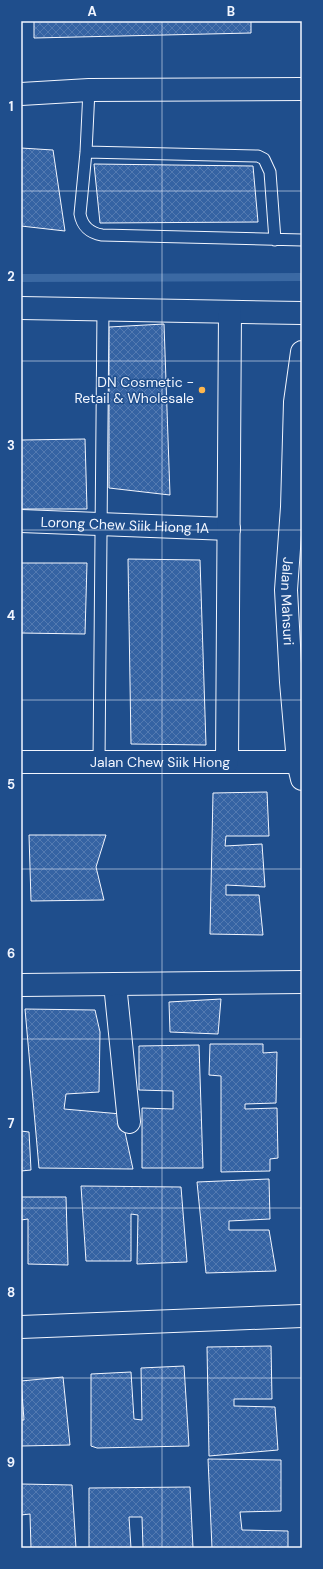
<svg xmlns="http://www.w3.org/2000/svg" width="323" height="1569" font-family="'DM Sans',sans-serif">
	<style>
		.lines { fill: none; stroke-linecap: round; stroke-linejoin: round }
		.stream { stroke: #3b69a3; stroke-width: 8 }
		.building { fill: url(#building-cross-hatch); stroke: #f2f6ff }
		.service-casing { stroke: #f2f6ff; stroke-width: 13 }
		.minor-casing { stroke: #f2f6ff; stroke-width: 24 }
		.service { stroke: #1f4e8c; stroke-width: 11 }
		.minor { stroke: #1f4e8c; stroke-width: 22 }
		.grid { fill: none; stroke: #f2f6ff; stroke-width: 1; stroke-opacity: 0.55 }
		.poi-dot { fill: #ffb74d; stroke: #1f4e8c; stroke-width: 1.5 }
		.labels { text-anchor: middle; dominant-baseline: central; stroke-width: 3; stroke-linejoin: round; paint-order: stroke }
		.poi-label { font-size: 14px; fill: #f2f6ff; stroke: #1f4e8c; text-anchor: end }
		.street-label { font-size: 14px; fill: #f2f6ff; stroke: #1f4e8c }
		.neatline { fill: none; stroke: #f2f6ff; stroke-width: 1.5 }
		.grid-label { font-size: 13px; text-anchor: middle; font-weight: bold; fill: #f2f6ff }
	</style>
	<defs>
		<pattern id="building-cross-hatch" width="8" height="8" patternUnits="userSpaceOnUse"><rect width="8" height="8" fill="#3563a3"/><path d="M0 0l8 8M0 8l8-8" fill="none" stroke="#537ab1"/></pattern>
	</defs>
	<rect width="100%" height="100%" fill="#1f4e8c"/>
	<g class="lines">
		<path class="stream" d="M21 278 302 277"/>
	</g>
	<path class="building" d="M34 21H251V33L34 38Z
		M21 148 53 150 65 231 21 226Z
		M94 164 253 166 258 222 100 223Z
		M164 324 170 495 109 488V327Z
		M85 439 87 509H21V440Z
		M128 559 200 560 206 745 131 744Z
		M21 563H87L85 634 21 633Z
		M267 792 269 836H226L225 846 262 844 265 887 226 885V895H259L263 935 210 934 213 793Z
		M29 835H106L96 867 104 900 31 901Z
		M221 999 218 1034 170 1032 169 1002Z
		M25 1009 95 1010 100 1032 99 1092 66 1094 64 1109 121 1114 133 1169 39 1168Z
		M210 1044H263V1053L277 1052 276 1103 245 1104V1109L277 1108 278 1158 270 1159V1171L221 1172V1076L209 1075Z
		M199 1045 203 1168H142V1108L173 1109V1091L139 1090V1046Z
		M21 1131 29 1132 31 1170 21 1171Z
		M269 1179 270 1219 229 1221V1230H269L276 1271 206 1273 197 1182Z
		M81 1186 181 1187 187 1262 137 1264 138 1215 131 1214V1261H86Z
		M21 1197H66L68 1265 28 1264V1219L21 1220Z
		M271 1346 272 1399H234V1406L275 1407 278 1450 209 1456 207 1347Z
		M184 1366 189 1446 97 1448 91 1446V1374L131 1372 134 1419 142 1420 141 1368Z
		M63 1377 70 1445 21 1446V1420H24L21 1381Z
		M208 1459 281 1460V1511L240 1512 242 1530 288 1531V1548H212Z
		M21 1484 72 1485 76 1548H31L30 1514 21 1515Z
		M190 1487 193 1548H143L142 1517H129L131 1548H89V1488Z"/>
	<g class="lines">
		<g class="service-casing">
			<path id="service" d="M89 90 86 152 80 214C82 226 90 233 102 235L302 240
				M86 152 258 156 264 159 270 172 275 240
				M99 762 103 309"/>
		</g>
		<g class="minor-casing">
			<g id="minor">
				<path d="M21 94 89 90 302 89"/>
				<path d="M21 308 302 313"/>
				<path id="s1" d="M302 352 295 402 292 507 286 590 291 682 298 762 302 779"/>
				<path id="s2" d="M21 521 229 529"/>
				<path id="s3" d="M21 762H298"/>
				<path d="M227 762 230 312"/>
				<path d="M115 984 129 1122"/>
				<path d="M21 985 302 982"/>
				<path d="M21 1327 302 1316"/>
			</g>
		</g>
		<use href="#service" class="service"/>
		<use href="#minor" class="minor"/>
	</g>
	<path class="grid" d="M162 21V1548M21 191H302M21 361H302M21 530H302M21 700H302M21 869H302M21 1039H302M21 1208H302M21 1378H302"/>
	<circle class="poi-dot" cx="202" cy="390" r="4"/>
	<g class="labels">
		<g class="poi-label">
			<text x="194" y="382">DN Cosmetic -<tspan x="194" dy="16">Retail &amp; Wholesale</tspan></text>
		</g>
		<g class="street-label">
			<text stroke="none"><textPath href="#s2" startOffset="104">Lorong Chew Siik Hiong 1A</textPath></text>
			<text stroke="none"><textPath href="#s1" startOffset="250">Jalan Mahsuri</textPath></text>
			<text stroke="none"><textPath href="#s3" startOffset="139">Jalan Chew Siik Hiong</textPath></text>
		</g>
	</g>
	<rect width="323" height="1569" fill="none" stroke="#1f4e8c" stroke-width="44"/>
	<rect x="22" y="22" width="279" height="1525" class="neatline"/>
	<g class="grid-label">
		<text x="92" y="16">A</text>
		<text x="231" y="16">B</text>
		<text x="11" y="111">1</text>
		<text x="11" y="281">2</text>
		<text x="11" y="450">3</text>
		<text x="11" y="620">4</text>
		<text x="11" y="789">5</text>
		<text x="11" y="958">6</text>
		<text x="11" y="1128">7</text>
		<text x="11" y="1297">8</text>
		<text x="11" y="1467">9</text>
	</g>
</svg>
